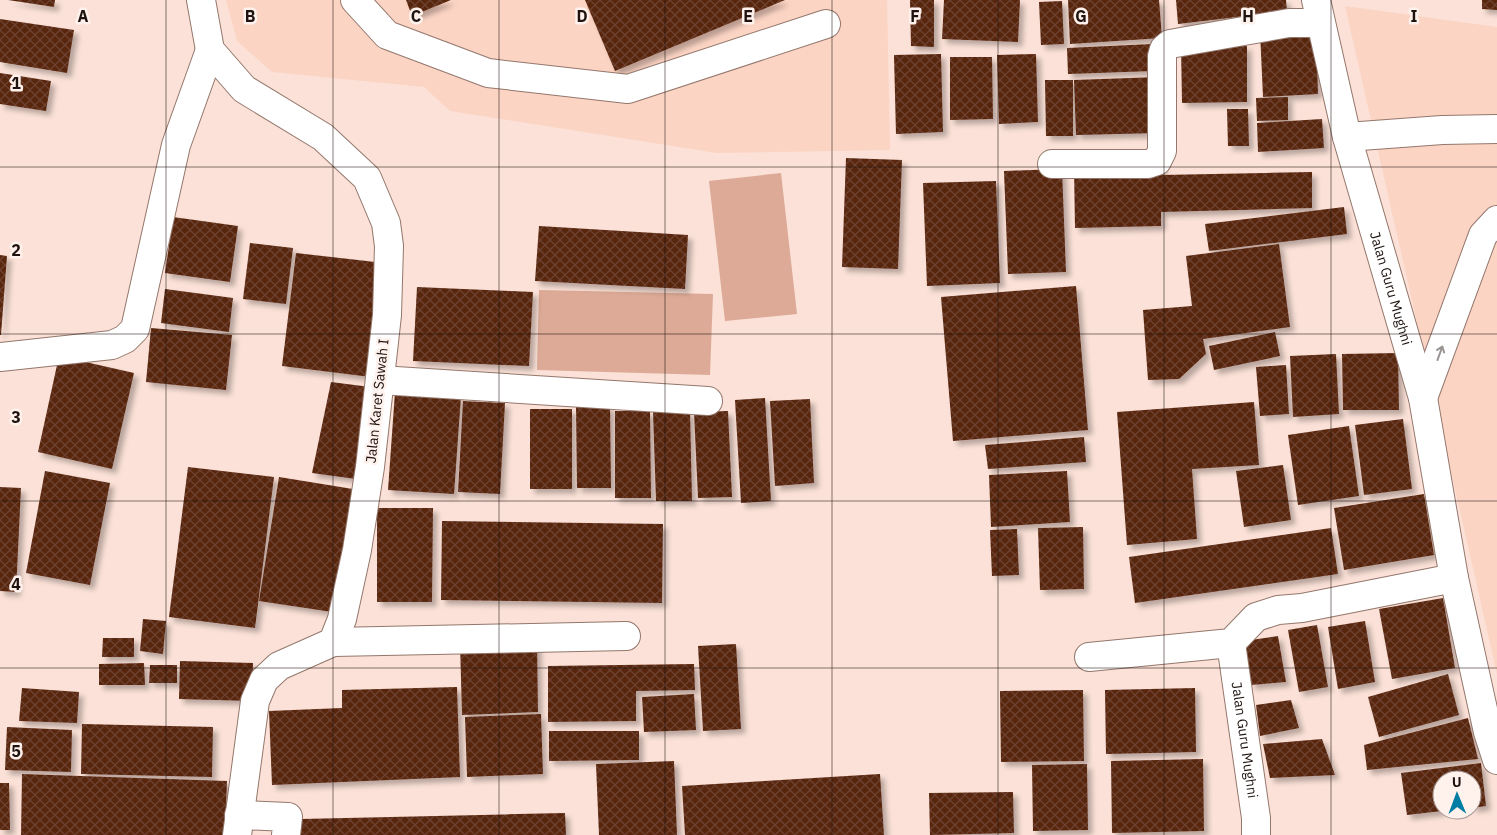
<svg xmlns="http://www.w3.org/2000/svg" width="1497" height="835" font-family="'IBM Plex Sans',sans-serif">
	<style>
		.built { fill: #fcd4c4 }
		.grass { fill: #dcaa96 }
		.building { fill: url(#building-cross-hatch); filter: url(#shadow) }
		.lines { fill: none; stroke-linecap: round; stroke-linejoin: round }
		.minor-casing { stroke: #93776c; stroke-width: 30 }
		.minor { stroke: #fff; stroke-width: 28 }
		.oneway { stroke: #9a9593 }
		.grid { fill: none; stroke: #1e130f; stroke-width: 1; stroke-opacity: 0.55 }
		.labels { text-anchor: middle; dominant-baseline: central; stroke-width: 5; stroke-linejoin: round; paint-order: stroke }
		.street-label { font-size: 14px; fill: #1e130f; stroke: #fff1ec }
		.grid-label { font-size: 16px; text-anchor: middle; font-weight: bold; fill: #1e130f; stroke: #fff1ec; stroke-width: 5; stroke-linejoin: round; paint-order: stroke }
	</style>
	<defs>
		<pattern id="building-cross-hatch" width="8" height="8" patternUnits="userSpaceOnUse" patternTransform="scale(1.25)"><rect width="8" height="8" fill="#592610"/><path d="M0 0l8 8M0 8l8-8" fill="none" stroke="#6d4331"/></pattern>
		<filter id="shadow"><feDropShadow dx="4.5" dy="4.5" stdDeviation="2.5" flood-color="#0004"/></filter>
	</defs>
	<rect width="100%" height="100%" fill="#fbe1d7"/>
	<path class="built" d="M226 0H887L890 150 717 153 450 111 424 87 272 72 237 41Z
		M1345 6 1497 27V674Z"/>
	<path class="grass" d="M781 173 797 314 725 321 709 181Z
		M539 290 713 294 710 375 537 370Z"/>
	<path class="building" d="M8 0H55L54 7Z
		M406 0H451L412 16Z
		M585 0H785L615 71Z
		M910 0H934V47L911 46Z
		M944 0H1020L1018 42 942 39Z
		M1068 0H1159L1162 38 1070 44Z
		M1176 0H1286L1287 11 1178 24Z
		M1482 0H1497V10L1482 9Z
		M1062 1 1064 44 1041 45 1039 2Z
		M0 19 74 30 67 73 0 62Z
		M1316 28 1318 94 1263 97 1260 31Z
		M1152 44 1153 71 1068 74 1067 48Z
		M1247 46V102L1182 103 1181 47Z
		M941 54 943 132 896 134 894 55Z
		M1036 54 1038 122 999 124 997 55Z
		M950 57H992L993 119 950 120Z
		M0 73 51 81 46 111 0 104Z
		M1158 77 1160 133 1076 135 1074 80Z
		M1045 80H1073V136H1046Z
		M1288 97V120L1257 121 1256 98Z
		M1227 109H1248L1249 146H1228Z
		M1322 119 1324 148 1258 152 1257 123Z
		M846 158 902 160 898 269 842 267Z
		M1162 166V175L1312 172V208L1161 212V226L1075 228 1074 167Z
		M1062 169 1066 272 1008 274 1004 171Z
		M996 181 1000 283 927 286 923 183Z
		M1344 207 1347 234 1209 251 1205 224Z
		M173 217 238 226 230 282 165 273Z
		M539 226 688 235 685 289 535 281Z
		M250 243 293 248 286 304 243 299Z
		M1279 244 1290 327 1203 339 1206 354 1179 379 1148 380 1143 310 1192 306 1186 256Z
		M296 253 384 263 371 377 282 366Z
		M0 255 7 256 1 335H0Z
		M1076 286 1088 430 953 441 941 297Z
		M417 287 533 292 529 366 413 361Z
		M165 289 233 298 229 332 161 323Z
		M151 328 232 335 226 390 146 382Z
		M1275 332 1280 356 1214 370 1209 346Z
		M1398 353 1399 410H1343L1342 354Z
		M1336 354 1339 414 1293 417 1290 356Z
		M59 356 134 373 112 469 38 452Z
		M1286 365 1289 414 1260 416 1256 367Z
		M331 382 370 387 356 479 312 473Z
		M395 392 461 396 454 494 388 490Z
		M765 398 771 501 741 503 735 400Z
		M810 399 814 483 775 486 770 401Z
		M463 401 505 403 500 494 458 492Z
		M1254 402 1259 465 1192 469 1197 539 1127 545 1117 412Z
		M576 406H610L611 488H577Z
		M530 409H572V489H530Z
		M615 411H650L651 498H615Z
		M690 411 692 501H656L653 412Z
		M728 411 732 497 698 498 694 412Z
		M1403 419 1412 489 1364 495 1355 425Z
		M1349 426 1359 496 1298 505 1288 435Z
		M1084 437 1086 462 988 469 985 445Z
		M1283 465 1291 520 1244 527 1236 471Z
		M188 467 274 477 255 628 169 617Z
		M45 471 110 483 90 585 26 573Z
		M1067 471 1070 522 991 527 989 475Z
		M279 477 359 490 339 613 259 601Z
		M0 487 21 488 16 592 0 591Z
		M1424 494 1434 555 1344 570 1334 508Z
		M377 508H433L432 602H377Z
		M442 521 663 524 662 603 441 600Z
		M1083 527 1084 589 1040 590 1038 528Z
		M1331 528 1338 574 1135 603 1129 557Z
		M1017 529 1019 575 992 576 990 530Z
		M1443 598 1455 668 1392 679 1379 609Z
		M143 619 166 621 163 654 140 651Z
		M1365 621 1375 682 1338 689 1328 627Z
		M1317 625 1328 687 1299 692 1288 630Z
		M1278 636 1286 682 1251 685 1244 641Z
		M103 638H134V657H102Z
		M537 641 538 712 462 715 460 643Z
		M736 644 741 729 703 731 698 646Z
		M180 661 253 663 252 701 179 699Z
		M144 663 145 685H99V664Z
		M694 664 695 690 636 691V721L548 722V666Z
		M150 665H177V683H149Z
		M1448 674 1459 715 1379 737 1368 697Z
		M457 687 460 777 272 785 269 711 342 708V690Z
		M22 688 79 692 77 723 19 721Z
		M1195 688 1196 752 1106 754 1105 690Z
		M1083 690 1084 761 1001 762 1000 691Z
		M694 694 696 730 644 732 642 697Z
		M1291 700 1299 728 1260 736 1256 705Z
		M541 714 543 774 467 777 465 717Z
		M1468 718 1478 759 1367 770 1364 745Z
		M82 724 213 727 212 777 81 774Z
		M7 727 72 730 71 772 5 770Z
		M549 731H639V760L549 761Z
		M1322 739 1335 775 1270 778 1263 744Z
		M1203 759 1204 831 1112 833 1111 761Z
		M674 761 677 835H599L596 764Z
		M1481 763 1486 806 1472 808V780H1442V811L1407 815 1401 773Z
		M1087 764 1088 830 1033 831 1032 765Z
		M22 774 227 781 225 835H21Z
		M880 774 884 835H685L682 786Z
		M0 783H9L10 830H0Z
		M1013 792 1014 833 930 835 929 793Z
		M565 813 566 835H301V819Z"/>
	<g class="lines">
		<g class="minor-casing">
			<g id="minor">
				<path d="M201 0 210 50 244 89 323 137 367 178 386 223 389 246 387 315 370 467 357 550 342 619 333 642 279 666 264 680 255 701 237 835"/>
				<path d="M355 0 387 35 488 73 628 89 826 24"/>
				<path id="s1" d="M1316 0 1347 137 1423 398 1454 578 1488 732 1497 760"/>
				<path d="M1347 137 1442 130 1497 129"/>
				<path d="M1052 164H1148L1157 161 1162 151V56L1164 49 1170 44 1289 23H1320"/>
				<path d="M0 357 112 345 125 339 135 329 176 145 210 50"/>
				<path d="M380 380 708 401"/>
				<path d="M1423 398 1483 235 1497 220"/>
				<path d="M333 642 626 636"/>
				<path id="s2" d="M1231 643 1256 818V835"/>
				<path d="M1089 657 1231 643 1256 617 1278 610 1302 608 1454 578"/>
				<path d="M239 815 288 817 286 835"/>
			</g>
		</g>
		<use href="#minor" class="minor"/>
	</g>
	<defs><path id="oneway-shaft" d="M-6 0H5M1.5-3L5.5 0L1.5 3" fill="none" stroke-width="1.6" stroke-linecap="round" stroke-linejoin="round" transform="scale(1.25)"/></defs>
	<use class="oneway" href="#oneway-shaft" transform="translate(1440 353) rotate(-70)"/>
	<path class="grid" d="M166 0V835M333 0V835M499 0V835M665 0V835M832 0V835M998 0V835M1164 0V835M1331 0V835M0 167H1497M0 334H1497M0 501H1497M0 668H1497"/>
	<g class="labels">
		<g class="street-label">
			<text stroke="none"><textPath href="#s1" startOffset="298">Jalan Guru Mughni</textPath></text>
			<text transform="translate(377 401) rotate(-84)">Jalan Karet Sawah I</text>
			<text stroke="none"><textPath href="#s2" startOffset="98">Jalan Guru Mughni</textPath></text>
		</g>
	</g>
	<g class="grid-label">
		<text x="83" y="22">A</text>
		<text x="250" y="22">B</text>
		<text x="416" y="22">C</text>
		<text x="582" y="22">D</text>
		<text x="748" y="22">E</text>
		<text x="915" y="22">F</text>
		<text x="1081" y="22">G</text>
		<text x="1248" y="22">H</text>
		<text x="1414" y="22">I</text>
		<text x="16" y="89">1</text>
		<text x="16" y="256">2</text>
		<text x="16" y="423">3</text>
		<text x="16" y="590">4</text>
		<text x="16" y="757">5</text>
	</g>
	<g transform="translate(1457 795) rotate(359)"><circle r="24" fill="#fff1ec" stroke="#a59894"/>
	<path d="M0-4L9 19L0 12L-9 19Z" fill="#027da4"/>
	<text y="-8" font-size="14" font-weight="bold" text-anchor="middle" fill="#1e130f">U</text>
	</g>
</svg>
